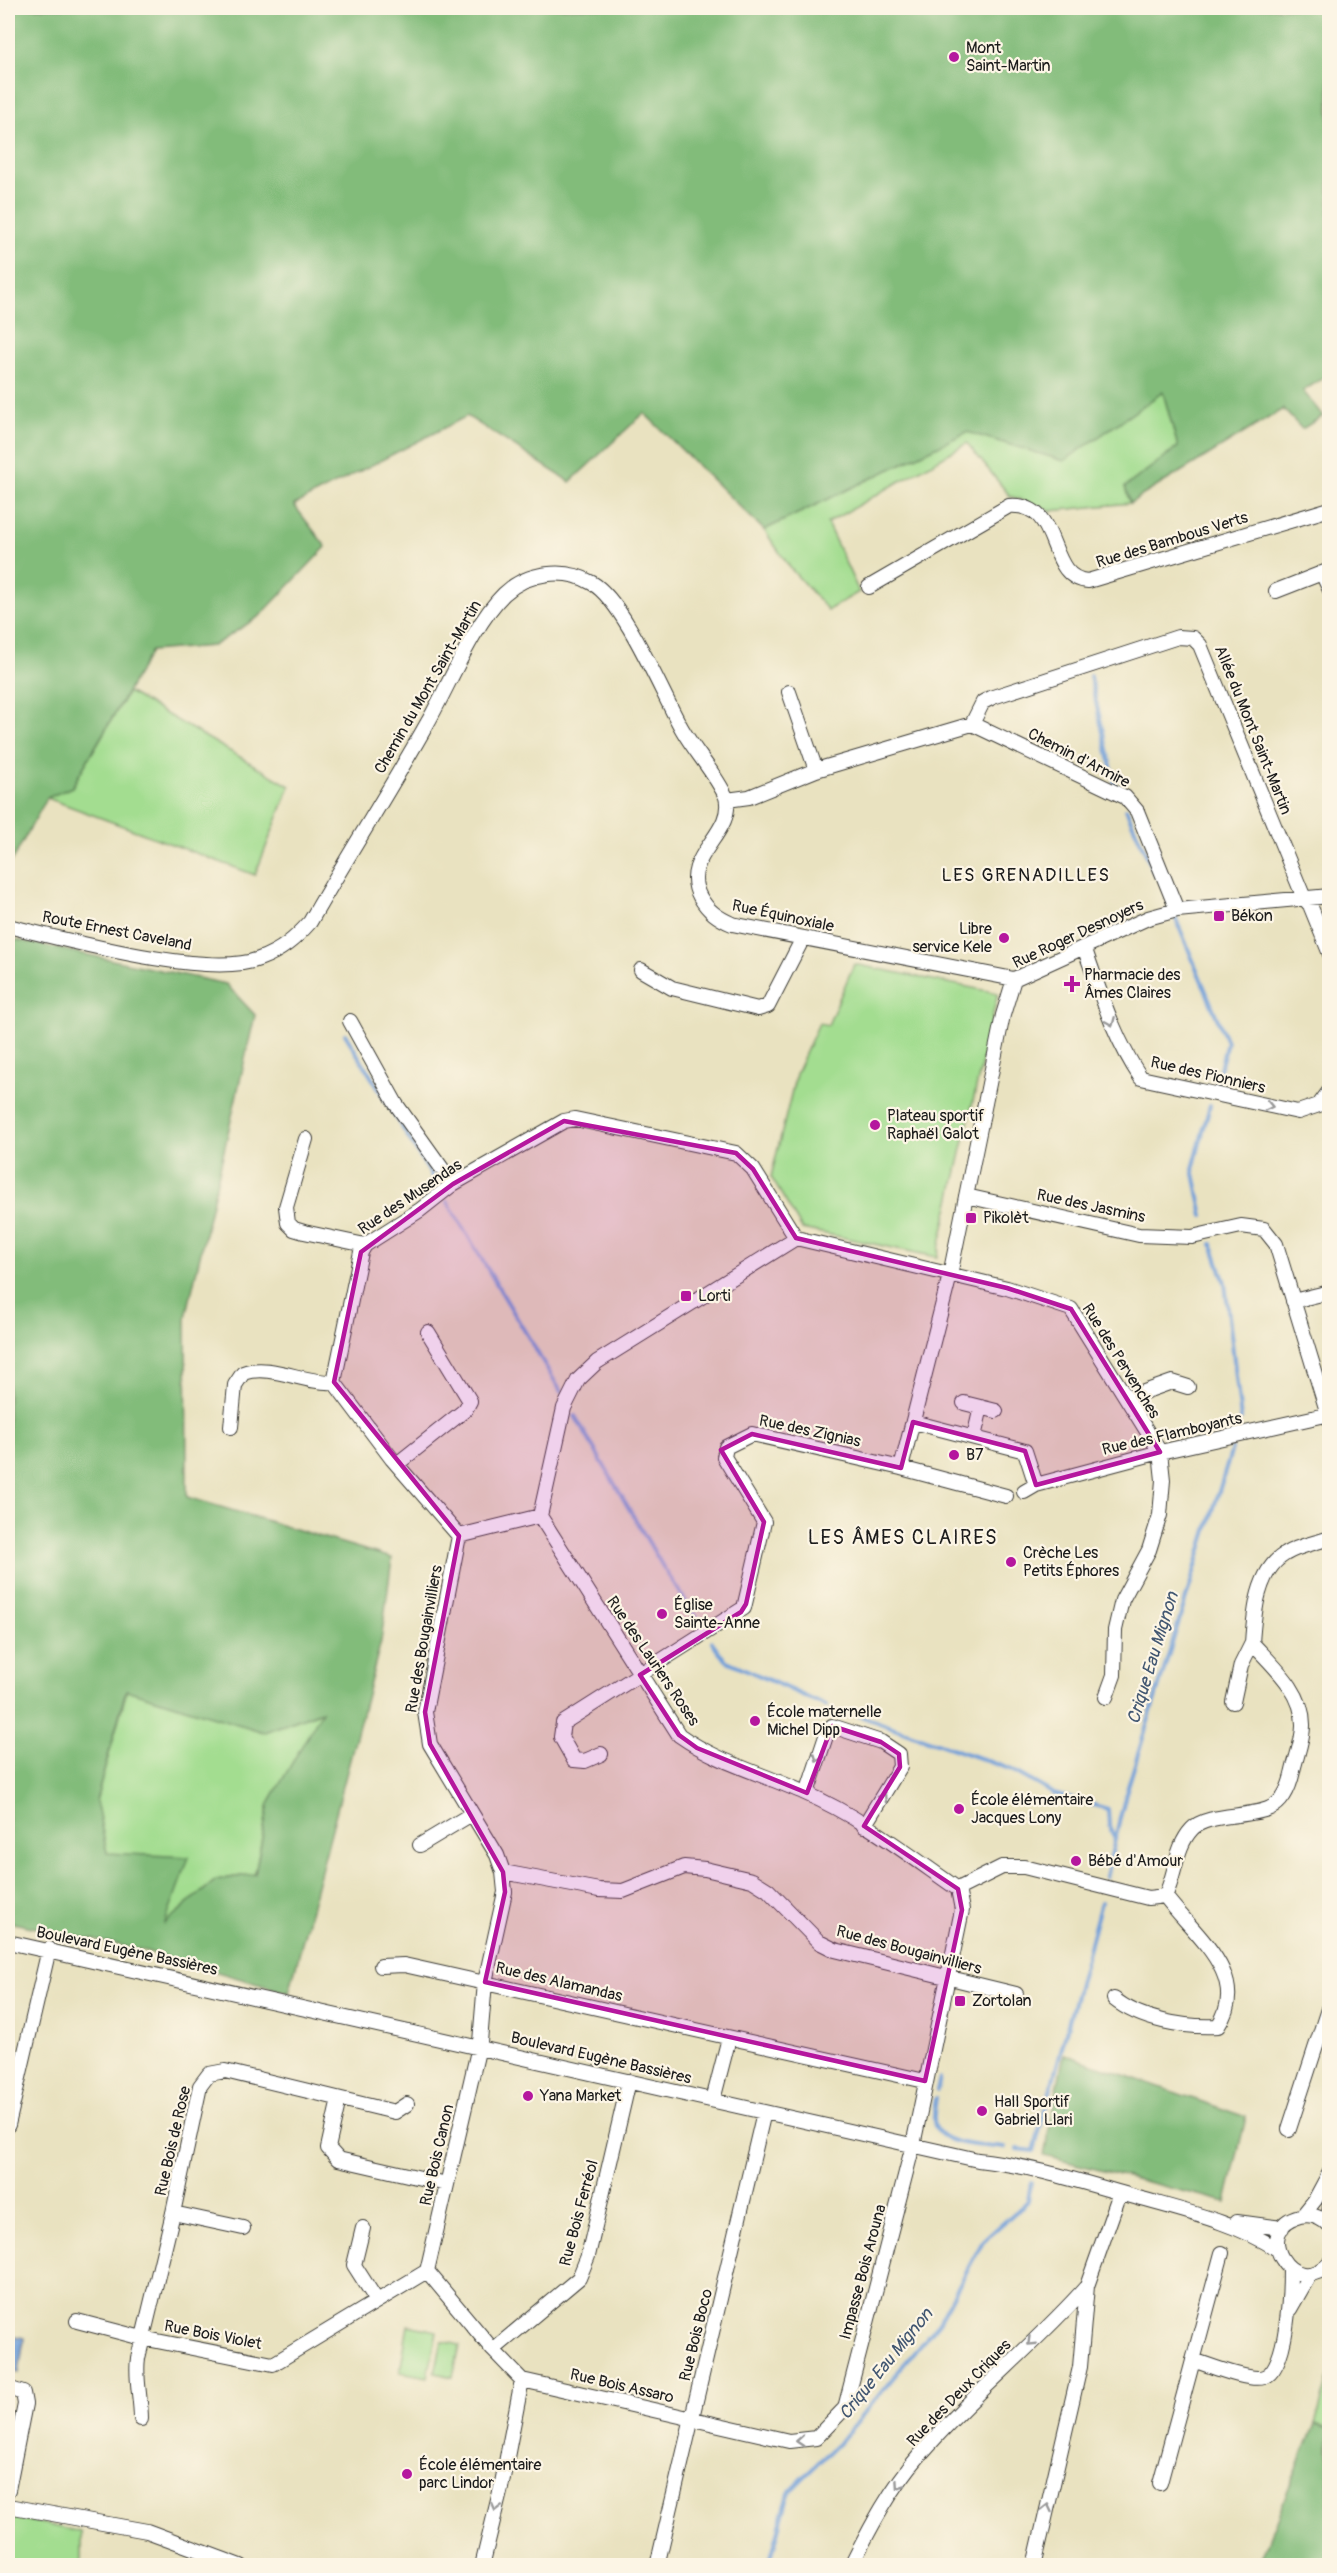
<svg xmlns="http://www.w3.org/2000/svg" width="1337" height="2573" font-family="Pangolin,sans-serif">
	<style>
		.green { fill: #a3dd90; stroke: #607c56; stroke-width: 1.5 }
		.forest { fill: #82bc7a; stroke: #4f6c4b; stroke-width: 1.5; fill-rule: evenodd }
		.water { fill: #6e9ed8; stroke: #455d7a; stroke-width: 1.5 }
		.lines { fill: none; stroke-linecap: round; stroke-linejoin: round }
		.stream { stroke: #6e9ed8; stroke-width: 4 }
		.minor-casing { stroke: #3b3a35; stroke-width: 16 }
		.minor { stroke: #fff; stroke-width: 14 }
		.oneway { stroke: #999 }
		.marked { fill: #b5179e; fill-opacity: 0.2; stroke: #b5179e; stroke-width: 4.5; stroke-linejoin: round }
		.poi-dot { fill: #b5179e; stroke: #fcf5e5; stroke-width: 2 }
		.labels { text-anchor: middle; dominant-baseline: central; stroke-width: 4.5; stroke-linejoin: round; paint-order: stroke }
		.poi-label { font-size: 16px; fill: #1c1c1c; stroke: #fcf5e5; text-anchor: start }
		.street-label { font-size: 16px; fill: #1c1c1c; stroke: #fcf5e5 }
		.neighbourhood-label { font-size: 18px; letter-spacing: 1.5px; fill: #1c1c1c; stroke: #fcf5e5 }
		.water-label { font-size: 18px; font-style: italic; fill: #415671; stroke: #fcf5e5 }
		.quarter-label { font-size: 20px; letter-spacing: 1.5px; fill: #1c1c1c; stroke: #fcf5e5 }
	</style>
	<rect width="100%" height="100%" fill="#fcf5e5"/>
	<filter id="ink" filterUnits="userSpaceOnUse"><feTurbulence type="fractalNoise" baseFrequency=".0167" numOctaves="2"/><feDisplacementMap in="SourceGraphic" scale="12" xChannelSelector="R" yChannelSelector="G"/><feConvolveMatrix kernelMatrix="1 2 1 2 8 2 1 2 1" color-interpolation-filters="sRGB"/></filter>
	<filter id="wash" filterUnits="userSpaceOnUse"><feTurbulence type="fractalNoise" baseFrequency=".008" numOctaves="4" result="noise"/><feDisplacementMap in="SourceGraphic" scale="24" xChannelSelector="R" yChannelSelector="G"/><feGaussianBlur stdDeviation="1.35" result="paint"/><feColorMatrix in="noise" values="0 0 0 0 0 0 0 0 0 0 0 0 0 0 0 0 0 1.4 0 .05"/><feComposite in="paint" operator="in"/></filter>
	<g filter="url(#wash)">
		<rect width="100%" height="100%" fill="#e9e2c0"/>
		<path class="green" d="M1163 392 1178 447 1125 487 1130 503 1050 511 1010 496 967 443 827 523 859 592 828 610 791 569 764 530 967 432 1064 461Z
			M128 692 290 786 255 875 47 798 72 787Z
			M854 964 998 993 937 1257 802 1229 771 1177 796 1074 819 1023 828 1025Z
			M127 1690 264 1732 323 1711 269 1803 255 1874 216 1880 164 1924 107 1853 96 1801Z
			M408 2325 437 2331 428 2377 400 2372Z
			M442 2341 460 2345 453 2377 435 2373Z
			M1329 2376V2428L1315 2424Z
			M8 2516 81 2532V2563L71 2566 8 2565Z"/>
		<path class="forest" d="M8 8H1329V374L1303 391 1323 416 1302 429 1283 409 1130 503 1125 487 1178 447 1163 392 1064 461 967 432 764 530 644 413 570 482 467 416 294 505 326 547 260 616 213 646 151 651 72 787 47 798 8 868V575L12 572 8 548Z
			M8 938 226 984 255 1015 186 1317 187 1497 392 1558 381 1641 289 1993 142 1950 8 1922ZM126 1690 264 1732 322 1711 269 1803 255 1874 216 1880 165 1923 189 1857 107 1853 96 1801Z
			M1064 2054 1246 2117 1226 2202 1044 2156Z
			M1315 2424 1329 2428V2565H1258Z"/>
		<path class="water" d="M8 2334 24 2338 19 2373 8 2370Z"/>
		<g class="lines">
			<path class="stream" d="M1090 676 1116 788
				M1126 809 1155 874
				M1175 917 1227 1042 1216 1084
				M345 1034 438 1186
				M447 1201 561 1392
				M1203 1216 1193 1169 1210 1105
				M1212 1244 1225 1283 1241 1419
				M575 1416 663 1567 704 1629
				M712 1642 725 1660 826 1706
				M852 1713 1010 1769 1054 1794 1108 1809 1109 1826 1115 1839
				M1106 1877 1126 1793 1232 1449
				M937 2090 940 2078
				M936 2098C935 2106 932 2119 935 2126 943 2147 986 2145 1005 2148
				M1017 2149 1034 2151 1101 1902
				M769 2566 789 2492 846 2435 939 2322 983 2241 1028 2201 1031 2182"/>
		</g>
	</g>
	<g filter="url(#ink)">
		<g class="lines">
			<g class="minor-casing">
				<path id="minor" d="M1330 570 1322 573 1330 590
					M869 587 1009 506C1064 502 1044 578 1088 581L1330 509
					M1276 591 1322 573
					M789 692 816 770
					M972 724 983 702 993 697 1178 637 1193 638 1200 645 1304 898 1310 905 1330 954
					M972 724 1125 797 1137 811 1177 910
					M727 800 749 797 816 770 972 724
					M8 926C64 939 207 979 259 959 281 951 295 939 310 922 348 855 390 790 428 722 449 685 474 623 504 594 527 572 565 567 592 583 625 602 662 694 682 729 695 752 715 773 726 797 736 834 678 857 700 897 708 911 718 918 732 924L1014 979
					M1084 947C1100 992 1114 1038 1141 1078L1298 1112 1319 1105 1330 1090
					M641 970 672 988 758 1009 768 1006 803 938
					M350 1021 396 1104 453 1184
					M306 1139 286 1207 288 1223 294 1229 304 1232 365 1245
					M966 1196 1139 1235 1192 1237 1241 1226 1264 1229 1276 1244 1330 1421
					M796 1238 1007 1288 1071 1309 1160 1452 1163 1480 1160 1515 1149 1550 1122 1600 1115 1630 1114 1675 1106 1697
					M1293 1301 1330 1292
					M1127 1398 1172 1382 1188 1387
					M964 1403 996 1411
					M913 1422 1025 1451 1036 1485
					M231 1427 235 1385 243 1373C271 1363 304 1384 334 1382
					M974 1437 981 1407
					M397 1464 465 1410 470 1401 428 1332
					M901 1468 950 1275 1003 1015 1014 979 1148 918 1177 910 1330 896
					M1024 1492 1036 1485 1160 1452 1330 1414
					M459 1536 392 1459 334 1382 361 1252 365 1245 420 1210 453 1184 564 1121 575 1119 736 1153 753 1169 796 1238
					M459 1536 540 1516
					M1233 1702 1241 1665 1252 1643
					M601 1754 585 1761 574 1760 561 1737 563 1723 744 1608 764 1522 724 1457 726 1447 752 1434 901 1468 1006 1496
					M807 1793 827 1733 832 1726 881 1742 899 1754 900 1767 864 1826
					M420 1845 470 1815
					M503 1872 599 1890 623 1891 684 1867 705 1869 752 1880 768 1890 819 1942 835 1950 1016 1994
					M958 1889 1002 1867H1024L1148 1898 1165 1896C1176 1875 1175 1847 1192 1829 1207 1813 1249 1818 1270 1808 1284 1802 1290 1785 1293 1771 1296 1757 1303 1740 1303 1726 1304 1692 1273 1666 1252 1643 1254 1613 1257 1571 1285 1554 1297 1546 1316 1543 1330 1538
					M8 1942 978 2160C1033 2166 1082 2182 1135 2197 1183 2211 1235 2222 1277 2249
					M381 1966 404 1965 925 2081
					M1114 1999C1140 2020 1185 2028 1218 2026 1252 1976 1193 1934 1165 1896
					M339 2099 328 2148 338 2159 447 2184
					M713 2100 729 2038
					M8 2125 49 1949
					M1289 2129 1330 2003
					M173 2213 243 2228
					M1303 2215 1315 2200 1330 2172
					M1237 2222 1282 2228
					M1327 2224 1330 2206
					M1330 2226C1322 2218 1312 2213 1300 2216 1250 2228 1292 2302 1330 2263
					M363 2228 354 2265 377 2301
					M427 2271 493 2350 522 2380 789 2441 816 2438 845 2408 913 2145 962 1910 958 1889C909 1855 859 1816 805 1793 763 1774 717 1762 679 1735L540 1516 564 1408 578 1380 597 1362 796 1238
					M427 2271 480 2042 485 1982 505 1892 503 1872 497 1855 430 1744 425 1712 459 1536
					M1290 2309 1310 2274
					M77 2321 142 2338 273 2364 427 2271
					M493 2350 579 2278 588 2256 629 2081
					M1193 2360C1209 2365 1249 2382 1264 2377 1288 2369 1290 2290 1290 2269
					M8 2388 23 2393 25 2404 8 2490
					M141 2419C141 2398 135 2378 138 2358L173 2213 200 2086 209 2074 225 2071 395 2112 407 2104
					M1160 2483 1222 2253
					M8 2506 147 2531 241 2566
					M482 2566 501 2488 522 2380
					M657 2566 764 2112
					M851 2566C870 2528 891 2488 919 2456 971 2395 1034 2346 1087 2286
					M1034 2566 1080 2367 1087 2286 1120 2193"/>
			</g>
			<use href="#minor" class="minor"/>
		</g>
		<defs><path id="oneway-chevron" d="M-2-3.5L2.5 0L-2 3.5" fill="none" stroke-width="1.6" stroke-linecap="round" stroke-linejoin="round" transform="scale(1.5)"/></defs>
		<g class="oneway">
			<use href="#oneway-chevron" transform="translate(1111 1022) rotate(67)"/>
			<use href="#oneway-chevron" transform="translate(1269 1106) rotate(12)"/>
			<use href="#oneway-chevron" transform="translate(818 1758) rotate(109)"/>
			<use href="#oneway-chevron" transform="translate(883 1797) rotate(-59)"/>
			<use href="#oneway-chevron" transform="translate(1031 2342) rotate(136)"/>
			<use href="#oneway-chevron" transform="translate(800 2441) rotate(176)"/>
			<use href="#oneway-chevron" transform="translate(899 2485) rotate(124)"/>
			<use href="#oneway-chevron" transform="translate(496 2507) rotate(104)"/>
			<use href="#oneway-chevron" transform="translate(1047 2508) rotate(-77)"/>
		</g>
	</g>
	<path class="marked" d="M564 1121 736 1153 753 1169 796 1238 1007 1288 1071 1309 1160 1452 1036 1485 1025 1451 913 1422 901 1468 752 1434 721 1450 764 1522 746 1604 741 1612 640 1675 679 1735 697 1748 807 1793 832 1726 881 1742 899 1754 900 1767 864 1826 958 1889 962 1910 925 2081 485 1982 505 1892 503 1872 430 1744 425 1712 459 1536 334 1382 361 1252 453 1184Z"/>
	<g class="poi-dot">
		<circle cx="954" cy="57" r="6"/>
		<rect x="1213" y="910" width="12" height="12" rx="3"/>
		<circle cx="1004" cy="938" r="6"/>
		<path d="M1069 975h6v6h6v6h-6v6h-6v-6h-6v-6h6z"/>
		<circle cx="875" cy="1125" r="6"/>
		<rect x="965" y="1212" width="12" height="12" rx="3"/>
		<rect x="680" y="1290" width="12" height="12" rx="3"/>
		<circle cx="954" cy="1455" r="6"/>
		<circle cx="1011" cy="1562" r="6"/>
		<circle cx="662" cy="1614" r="6"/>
		<circle cx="755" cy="1721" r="6"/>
		<circle cx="959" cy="1809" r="6"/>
		<circle cx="1076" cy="1861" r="6"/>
		<rect x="954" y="1995" width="12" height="12" rx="3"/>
		<circle cx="528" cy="2096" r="6"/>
		<circle cx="982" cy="2111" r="6"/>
		<circle cx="407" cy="2474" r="6"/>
	</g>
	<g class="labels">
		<g class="poi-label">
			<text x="966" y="48">Mont<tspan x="966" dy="18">Saint-Martin</tspan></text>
			<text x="1231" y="916">Békon</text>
			<text x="992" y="929" text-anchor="end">Libre<tspan x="992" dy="18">service Kele</tspan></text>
			<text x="1084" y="975">Pharmacie des<tspan x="1084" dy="18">Âmes Claires</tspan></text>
			<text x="887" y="1116">Plateau sportif<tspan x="887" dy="18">Raphaël Galot</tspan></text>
			<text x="983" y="1218">Pikolèt</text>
			<text x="698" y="1296">Lorti</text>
			<text x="966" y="1455">B7</text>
			<text x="1023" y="1553">Crèche Les<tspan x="1023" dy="18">Petits Éphores</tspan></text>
			<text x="674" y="1605">Église<tspan x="674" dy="18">Sainte-Anne</tspan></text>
			<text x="767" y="1712">École maternelle<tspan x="767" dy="18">Michel Dipp</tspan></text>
			<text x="971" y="1800">École élémentaire<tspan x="971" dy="18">Jacques Lony</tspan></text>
			<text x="1088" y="1861">Bébé d'Amour</text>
			<text x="972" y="2001">Zortolan</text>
			<text x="540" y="2096">Yana Market</text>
			<text x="994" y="2102">Hall Sportif<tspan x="994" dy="18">Gabriel Llari</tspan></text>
			<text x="419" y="2465">École élémentaire<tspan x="419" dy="18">parc Lindor</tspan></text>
		</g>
		<g class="street-label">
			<text transform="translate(1172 540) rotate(-17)">Rue des Bambous Verts</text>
			<text transform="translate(428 687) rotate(-60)">Chemin du Mont Saint-Martin</text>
			<text transform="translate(1253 730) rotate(68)">Allée du Mont Saint-Martin</text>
			<text transform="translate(1079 758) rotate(27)">Chemin d'Armire</text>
			<text transform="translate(783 916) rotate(12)">Rue Équinoxiale</text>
			<text transform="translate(117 931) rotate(11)">Route Ernest Caveland</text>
			<text transform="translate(1078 934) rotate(-25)">Rue Roger Desnoyers</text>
			<text transform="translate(1208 1075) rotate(13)">Rue des Pionniers</text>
			<text transform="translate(410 1197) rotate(-34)">Rue des Musendas</text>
			<text transform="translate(1091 1206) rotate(12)">Rue des Jasmins</text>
			<text transform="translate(1121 1361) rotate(58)">Rue des Pervenches</text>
			<text transform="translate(810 1431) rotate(12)">Rue des Zignias</text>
			<text transform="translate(1172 1434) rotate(-13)">Rue des Flamboyants</text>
			<text transform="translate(424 1639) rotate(-80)">Rue des Bougainvilliers</text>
			<text transform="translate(653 1661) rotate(56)">Rue des Lauriers Roses</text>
			<text transform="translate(909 1950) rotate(15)">Rue des Bougainvilliers</text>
			<text transform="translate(127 1951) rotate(12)">Boulevard Eugène Bassières</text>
			<text transform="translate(559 1982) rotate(13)">Rue des Alamandas</text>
			<text transform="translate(601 2058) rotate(13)">Boulevard Eugène Bassières</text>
			<text transform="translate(173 2141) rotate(-77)">Rue Bois de Rose</text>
			<text transform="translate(437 2155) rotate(-77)">Rue Bois Canon</text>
			<text transform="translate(579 2213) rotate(-75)">Rue Bois Ferréol</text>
			<text transform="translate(863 2272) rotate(-75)">Impasse Bois Arouna</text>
			<text transform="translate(213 2335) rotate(11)">Rue Bois Violet</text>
			<text transform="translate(696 2335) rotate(-76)">Rue Bois Boco</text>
			<text transform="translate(622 2386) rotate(13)">Rue Bois Assaro</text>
			<text transform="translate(959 2393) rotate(-46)">Rue des Deux Criques</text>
		</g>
		<g class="neighbourhood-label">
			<text x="1026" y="875">LES GRENADILLES</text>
		</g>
		<g class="water-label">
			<text transform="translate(1153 1658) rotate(-73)">Crique Eau Mignon</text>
			<text transform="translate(886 2364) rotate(-51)">Crique Eau Mignon</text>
		</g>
		<g class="quarter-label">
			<text x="903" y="1537">LES ÂMES CLAIRES</text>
		</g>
	</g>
	<rect width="1337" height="2573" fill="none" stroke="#fcf5e5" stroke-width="30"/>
</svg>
